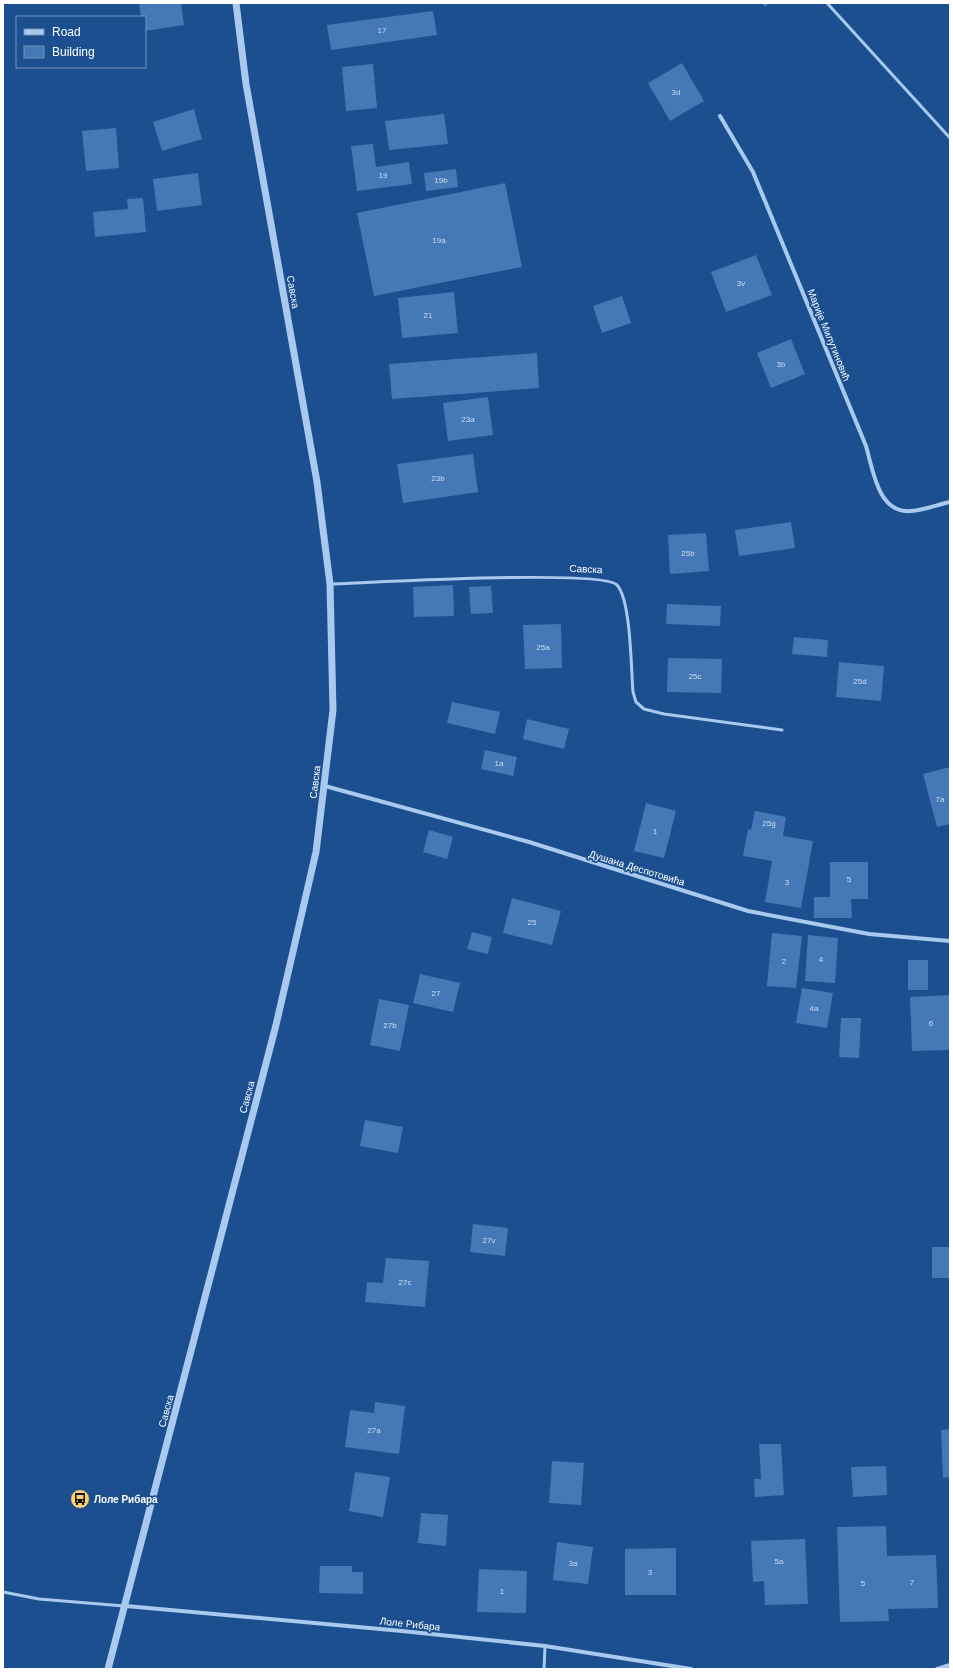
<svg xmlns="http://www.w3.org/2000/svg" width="953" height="1672" font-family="Arial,sans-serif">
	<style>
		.building { fill: #4478b7 }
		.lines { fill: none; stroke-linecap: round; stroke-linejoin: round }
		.service { stroke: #a9c9ee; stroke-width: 3 }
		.minor { stroke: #a9c9ee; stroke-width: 4 }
		.tertiary { stroke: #a9c9ee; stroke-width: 7 }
		.labels { text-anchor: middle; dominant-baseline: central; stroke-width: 3.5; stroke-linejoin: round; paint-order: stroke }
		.number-label { font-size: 8px; fill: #d0dded }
		.street-label { font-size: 10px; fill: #fff; stroke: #1b4f8f }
		.poi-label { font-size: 10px; font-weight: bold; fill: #fff; stroke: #1b4f8f; text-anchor: start }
	</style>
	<rect width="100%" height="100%" fill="#1b4f8f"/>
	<path class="building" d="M139 3H181L184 25 145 31V17H141Z
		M762 3H770L765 7Z
		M433 11 437 35 331 50 327 25Z
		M682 63 704 101 670 121 648 83Z
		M373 64 377 108 346 111 342 67Z
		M194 109 202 139 162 151 153 122Z
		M444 114 448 144 389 150 385 121Z
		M116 128 119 168 86 171 82 131Z
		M373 144 376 167 409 162 412 184 357 191 351 146Z
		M456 169 458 187 426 191 424 173Z
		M198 173 202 205 157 211 153 179Z
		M505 183 522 267 374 296 357 213Z
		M143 198 146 232 95 237 93 212 128 209 127 199Z
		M756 255 772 295 726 312 711 272Z
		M454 292 458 333 402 338 398 298Z
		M622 296 631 323 602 333 593 306Z
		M791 339 805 374 771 388 757 353Z
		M537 353 539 388 392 399 389 364Z
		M488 397 493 435 448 441 443 403Z
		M473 454 478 492 403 503 397 464Z
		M791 522 795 548 739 556 735 530Z
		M706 533 709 571 670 574 668 535Z
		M453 585 454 616 414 617 413 587Z
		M491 586 493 613 471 614 469 587Z
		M667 604 721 606 720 626 666 624Z
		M561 624 562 668 525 669 523 625Z
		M794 637 828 640 827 657 792 654Z
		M668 658 722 659 721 693 667 692Z
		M839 662 884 666 881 701 836 697Z
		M452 702 500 712 495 734 447 723Z
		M527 719 569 729 564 749 523 739Z
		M485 750 517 757 513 776 481 769Z
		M950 767V824L937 827 923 774Z
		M646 803 676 811 664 858 634 851Z
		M755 811 786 817 783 836 813 841 801 908 765 902 772 861 743 856 748 829 751 830Z
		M429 830 453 837 447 859 423 852Z
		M830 862H868V899H851L852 918H814V897H830Z
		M512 898 561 911 552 945 503 933Z
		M472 932 492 937 488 954 467 949Z
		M772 933 802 936 796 988 767 986Z
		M808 935 838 938 835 983 805 981Z
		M908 960H928V990H908Z
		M420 974 460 983 453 1012 413 1003Z
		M802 988 833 993 827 1028 796 1023Z
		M950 995V1050L912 1051 910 997Z
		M379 999 409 1005 400 1051 370 1045Z
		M841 1018H861L859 1058 839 1057Z
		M365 1120 403 1127 398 1153 360 1146Z
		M473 1224 508 1228 505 1256 470 1252Z
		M932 1247H950V1278H932Z
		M386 1258 429 1261 425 1307 365 1302 367 1282 383 1283Z
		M375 1402 405 1406 399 1454 345 1447 350 1410 374 1413Z
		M950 1429V1477L943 1478 941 1430Z
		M759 1444H781L784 1495 755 1497 754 1479H761Z
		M552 1461 584 1463 581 1505 549 1503Z
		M886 1466 887 1495 853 1497 851 1467Z
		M355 1472 390 1477 383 1517 349 1511Z
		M421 1513 448 1515 446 1546 418 1543Z
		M886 1526 887 1556 936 1555 938 1608 888 1609 889 1621 840 1622 837 1527Z
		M805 1539 808 1604 765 1605 764 1581 753 1582 751 1541Z
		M557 1542 593 1547 588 1584 553 1580Z
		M676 1548V1595H625V1549Z
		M320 1566H352V1572H363V1594L319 1593Z
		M479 1569 527 1571 526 1613 477 1612Z"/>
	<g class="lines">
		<path class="service" d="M827 3 950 138
			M330 584C366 583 602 569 617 585 631 600 631 669 633 692L636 702 644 709 664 714 782 730
			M3 1592 39 1599 124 1606
			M544 1669 545 1646"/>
		<path class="minor" d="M720 116 753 172 866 446C873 470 878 514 911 511 924 510 937 505 950 502
			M325 786 529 842 748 911 869 934 950 941
			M126 1606 402 1631 545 1646 691 1669
			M937 1669 950 1665"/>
		<path class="tertiary" d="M108 1669 276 1025 316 852 333 710 330 584 317 482 246 84 236 3"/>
	</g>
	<defs>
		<g id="bus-disc" transform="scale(1)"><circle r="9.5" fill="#ffd166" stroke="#1b4f8f"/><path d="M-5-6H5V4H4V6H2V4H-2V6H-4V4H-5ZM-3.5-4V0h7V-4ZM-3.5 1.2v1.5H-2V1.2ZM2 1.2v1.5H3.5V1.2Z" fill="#111"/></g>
	</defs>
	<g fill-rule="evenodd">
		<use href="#bus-disc" x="80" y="1499"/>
	</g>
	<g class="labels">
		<g class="number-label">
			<text x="382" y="30">17</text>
			<text x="676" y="92">3d</text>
			<text x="383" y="175">19</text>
			<text x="441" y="180">19b</text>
			<text x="439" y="240">19a</text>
			<text x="741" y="283">3v</text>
			<text x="428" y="315">21</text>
			<text x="781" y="364">3b</text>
			<text x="468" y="419">23a</text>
			<text x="438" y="478">23b</text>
			<text x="688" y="553">25b</text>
			<text x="543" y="647">25a</text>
			<text x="695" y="676">25c</text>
			<text x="860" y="681">25d</text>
			<text x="499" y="763">1a</text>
			<text x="940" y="799">7a</text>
			<text x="769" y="823">25g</text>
			<text x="655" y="831">1</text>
			<text x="849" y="879">5</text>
			<text x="787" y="882">3</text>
			<text x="532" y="922">25</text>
			<text x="821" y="959">4</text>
			<text x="784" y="961">2</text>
			<text x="436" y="993">27</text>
			<text x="814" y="1008">4a</text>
			<text x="931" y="1023">6</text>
			<text x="390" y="1025">27b</text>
			<text x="489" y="1240">27v</text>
			<text x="405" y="1282">27c</text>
			<text x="374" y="1430">27a</text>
			<text x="779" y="1561">5a</text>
			<text x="573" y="1563">3a</text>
			<text x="650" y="1572">3</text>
			<text x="912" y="1582">7</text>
			<text x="863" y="1583">5</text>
			<text x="502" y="1591">1</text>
		</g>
		<g class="street-label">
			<text transform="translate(293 292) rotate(80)">Савска</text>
			<text transform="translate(829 335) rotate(68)">Марије Милутиновић</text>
			<text transform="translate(586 569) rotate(3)">Савска</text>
			<text transform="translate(315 782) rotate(-83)">Савска</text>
			<text transform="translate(637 868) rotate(17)">Душана Деспотовића</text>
			<text transform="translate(247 1097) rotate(-75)">Савска</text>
			<text transform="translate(166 1411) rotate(-75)">Савска</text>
			<text transform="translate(410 1624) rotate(6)">Лоле Рибара</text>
		</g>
		<g class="poi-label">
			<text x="94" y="1499">Лоле Рибара</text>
		</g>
	</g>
	<rect width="953" height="1672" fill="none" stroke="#ffffff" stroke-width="8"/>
	<rect x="16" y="16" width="130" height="52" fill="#1b4f8f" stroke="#7695bc"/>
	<rect x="24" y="29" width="20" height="6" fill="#a9c9ee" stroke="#7695bc"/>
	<text x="52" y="36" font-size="12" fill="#ffffff">Road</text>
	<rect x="24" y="46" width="20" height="12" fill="#4478b7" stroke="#7695bc"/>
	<text x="52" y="56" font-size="12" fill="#ffffff">Building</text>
</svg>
